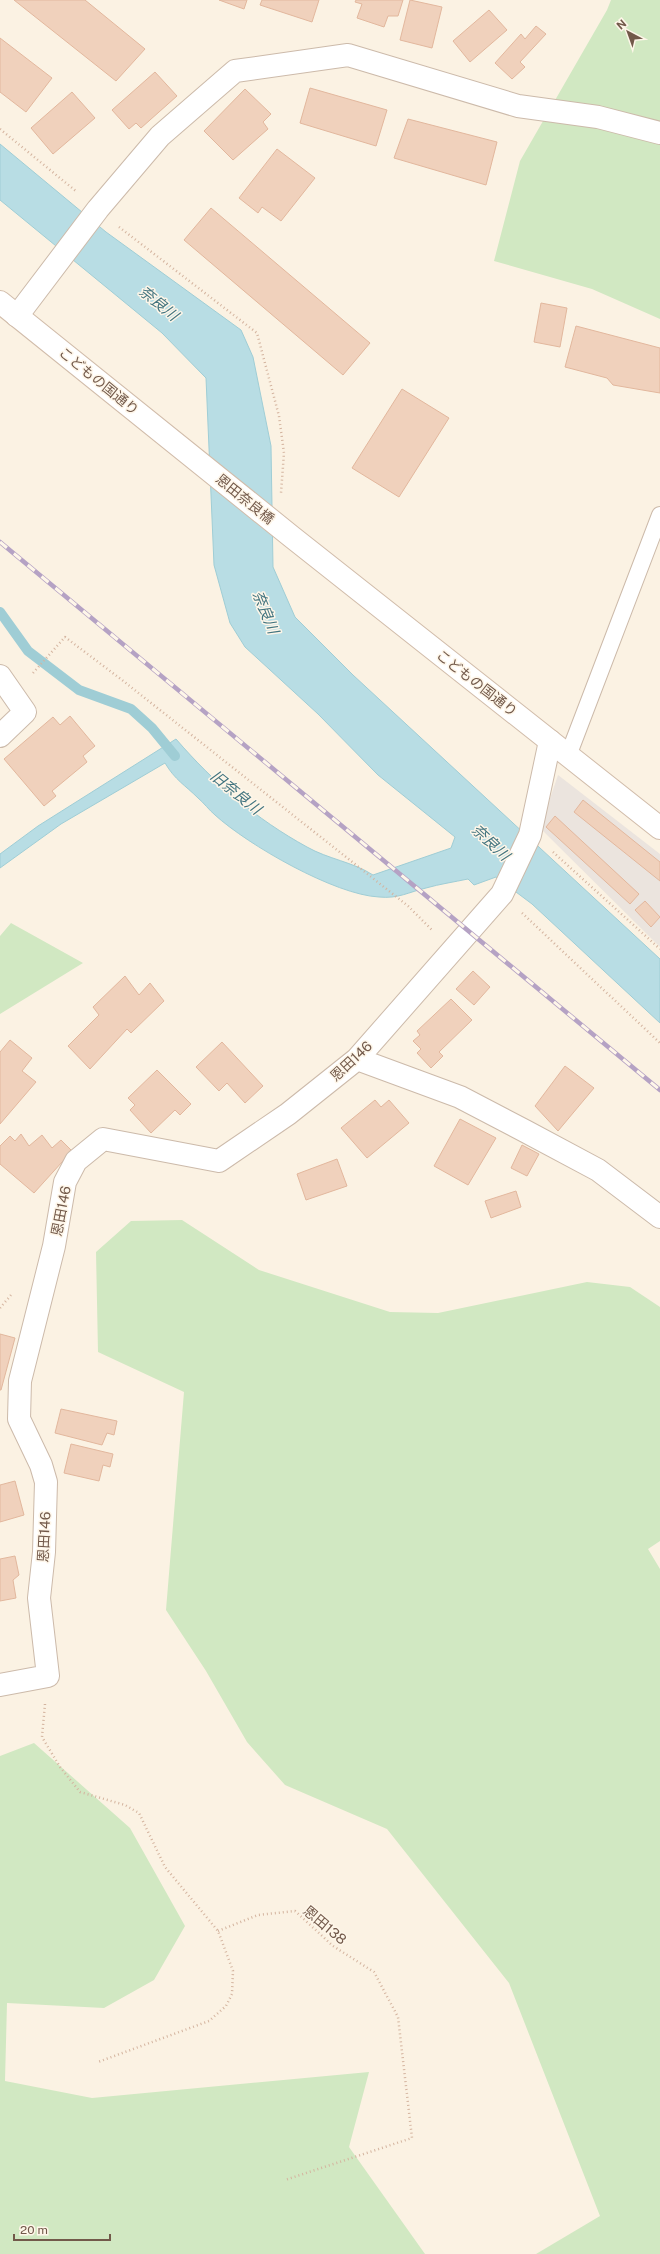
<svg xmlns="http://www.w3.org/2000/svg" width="660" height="2254" font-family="'Public Sans','Noto Sans JP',sans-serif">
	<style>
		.industrial { fill: #ebe4de }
		.green { fill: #d1e8c2 }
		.water { fill: #b8dde4; stroke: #9fcdd5 }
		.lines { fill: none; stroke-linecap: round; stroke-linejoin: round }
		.stream { stroke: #9fcdd5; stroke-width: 10 }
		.building { fill: #f0d1bc; stroke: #e2b79d }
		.service-casing { stroke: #ccbaaa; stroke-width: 18 }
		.minor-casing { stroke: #ccbaaa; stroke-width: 24 }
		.secondary-casing { stroke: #d1bcaa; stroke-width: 24 }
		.path { stroke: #d4b49f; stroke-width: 2.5; stroke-dasharray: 1 3; stroke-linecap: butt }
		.service { stroke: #fff; stroke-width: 16 }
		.minor { stroke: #fff; stroke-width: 22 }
		.secondary { stroke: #fff; stroke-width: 22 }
		.rail-casing { stroke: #b5a2c4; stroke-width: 4.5 }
		.rail { stroke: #fef6e9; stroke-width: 3; stroke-dasharray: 9; stroke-linecap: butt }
		.labels { text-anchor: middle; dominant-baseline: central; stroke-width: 3; stroke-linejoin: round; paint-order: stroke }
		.street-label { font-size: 14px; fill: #72594a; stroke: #fef6e9 }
		.water-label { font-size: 15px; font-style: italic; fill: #42747f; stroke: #fef6e9 }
	</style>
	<rect width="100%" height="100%" fill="#fbf2e3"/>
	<path class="industrial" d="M558 775 660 854V947L540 828Z"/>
	<path class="green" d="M611 0H660V319L592 289 494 261 520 161 607 10Z
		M11 923 83 963 0 1014V936Z
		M182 1220 259 1270 390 1312 438 1313 587 1282 630 1287 660 1307V1541L648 1549 660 1569V2254H536L600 2216 509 1983 387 1829 285 1785 247 1742 206 1671 166 1610 184 1392 98 1352 96 1252 131 1221Z
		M34 1743 130 1828 185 1926 154 1980 104 2008 7 2003 5 2081 92 2098 369 2072 349 2147 425 2254H0V1756Z"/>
	<path class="water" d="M0 144 106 232 241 330 253 357 271 446 273 567 295 617 353 675 660 959V1023L532 904 496 877 474 885 468 879C454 882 440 884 426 888 409 892 398 899 379 897 335 895 248 845 215 815 209 810 204 803 198 798 185 785 175 780 165 763L61 824 0 868V854L38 826 176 739C214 783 256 819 307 847 328 859 353 862 373 875L451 848 455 837 378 775 318 714 245 647 230 623 214 565 206 378 162 333 0 200Z"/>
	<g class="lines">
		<path class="stream" d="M0 612 28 651 79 690 131 709 152 728 175 756"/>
	</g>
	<path class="building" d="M14 0H85L145 49 116 81Z
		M219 0H247L244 9Z
		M262 0H319L312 22 260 5Z
		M356 0H403L398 16H388L384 27 357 18 362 4 355 2Z
		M410 0 442 7 432 48 400 40Z
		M489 10 507 30 470 62 453 41Z
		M536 26 546 34 520 62 525 67 512 79 495 63 521 34 525 39Z
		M0 38 52 78 26 112 0 92Z
		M155 72 177 96 141 128 136 123 129 129 112 110Z
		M310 88 387 110 376 146 300 123Z
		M245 89 271 114 263 122 268 129 233 160 204 131Z
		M72 92 95 118 53 154 31 128Z
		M408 119 497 142 486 185 394 158Z
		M277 149 315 178 281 221 262 207 258 213 239 198Z
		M211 208 370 343 343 375 184 240Z
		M541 303 567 308 560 347 534 342Z
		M576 326 660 348V393L613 385 607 378 565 367Z
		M402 389 449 418 399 497 352 468Z
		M70 716 95 746 83 756 87 762 52 791 56 796 44 806 4 759 53 717 60 725Z
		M583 800 660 862V881L574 812Z
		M555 816 639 894 630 904 546 827Z
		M645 901 660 917 651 927 635 910Z
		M473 971 490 987 474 1005 456 989Z
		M125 976 139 995 150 983 164 1001 131 1033 127 1029 90 1069 68 1046 99 1015 93 1007Z
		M451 999 472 1020 439 1052 443 1056 431 1068 417 1053 421 1049 413 1041 420 1035 417 1031Z
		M10 1040 32 1058 22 1071 36 1082 0 1124V1052Z
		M222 1042 263 1086 245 1103 227 1083 219 1091 196 1067Z
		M565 1066 594 1088 558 1131 535 1106Z
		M157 1070 191 1104 180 1115 175 1110 151 1133 130 1110 135 1105 128 1098Z
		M375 1100 381 1107 389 1100 409 1123 367 1158 341 1128Z
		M460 1119 496 1138 468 1185 434 1166Z
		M21 1134 29 1146 42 1135 52 1148 61 1140 72 1151 34 1193 0 1164V1146L10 1136 15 1141Z
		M522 1145 539 1154 527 1176 511 1168Z
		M337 1159 347 1186 306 1200 297 1174Z
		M516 1191 521 1207 491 1218 485 1201Z
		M0 1334 15 1338 1 1390H0Z
		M61 1409 117 1421 114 1435 107 1433 102 1445 55 1433Z
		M71 1444 113 1454 110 1467 103 1465 99 1481 64 1473Z
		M15 1481 24 1515 0 1522V1485Z
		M15 1556 19 1575 13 1580 16 1598 0 1601V1559Z"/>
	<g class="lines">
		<g class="service-casing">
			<path id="service" d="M568 756 660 515"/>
		</g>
		<g class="minor-casing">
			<path id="minor" d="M17 316 98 209 160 136 235 71 348 55 518 106 598 117 660 133
				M0 676 25 712 0 736
				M357 1059 460 1097 525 1131 598 1170 660 1217
				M0 1685 48 1676 39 1598 44 1552 46 1482 41 1465 19 1419 20 1381 54 1246 65 1182 76 1161 103 1139 219 1161 288 1114 357 1059 502 894 530 835 550 741"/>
		</g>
		<g class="secondary-casing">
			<path id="secondary" d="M0 302 292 537 660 828"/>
		</g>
		<path class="path" d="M0 129 77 192
			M119 227 257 333 279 416 284 453 281 493
			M33 673 65 637 122 680 408 906 433 931
			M553 852 660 949
			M522 913 660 1043
			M0 1308 11 1295
			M45 1704 42 1737 60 1767 80 1792 125 1805 139 1813 165 1867 218 1931 233 1971 232 1994 226 2006 209 2021 98 2062
			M218 1931 258 1915 295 1911 333 1946 374 1972 398 2017 412 2138 285 2180"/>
		<use href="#service" class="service"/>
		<use href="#minor" class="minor"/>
		<use href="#secondary" class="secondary"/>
		<g class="rail-casing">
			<path id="rail" d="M0 542 660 1090"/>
		</g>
		<use href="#rail" class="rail"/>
	</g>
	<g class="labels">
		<g class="street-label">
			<text transform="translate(99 381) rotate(39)">こどもの国通り</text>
			<text transform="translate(245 499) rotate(39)">恩田奈良橋</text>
			<text transform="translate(477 683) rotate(38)">こどもの国通り</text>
			<text transform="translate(351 1061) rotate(-43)">恩田146</text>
			<text transform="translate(61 1211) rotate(-79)">恩田146</text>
			<text transform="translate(44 1537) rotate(-87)">恩田146</text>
			<text transform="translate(325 1925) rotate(40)">恩田138</text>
		</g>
		<g class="water-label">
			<text transform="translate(159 303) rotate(39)">奈良川</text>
			<text transform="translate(266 612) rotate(68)">奈良川</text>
			<text transform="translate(236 792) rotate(39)">旧奈良川</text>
			<text transform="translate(491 842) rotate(43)">奈良川</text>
		</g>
	</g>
	<g transform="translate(628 32) rotate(319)" stroke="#fef6e9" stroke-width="3" paint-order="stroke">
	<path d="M0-3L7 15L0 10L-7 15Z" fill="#72594a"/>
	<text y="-6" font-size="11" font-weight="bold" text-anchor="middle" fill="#72594a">N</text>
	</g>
	<path d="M14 2234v6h96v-6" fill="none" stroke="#72594a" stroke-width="2"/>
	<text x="20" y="2234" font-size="12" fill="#72594a" stroke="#fef6e9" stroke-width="3" paint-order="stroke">20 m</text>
</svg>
